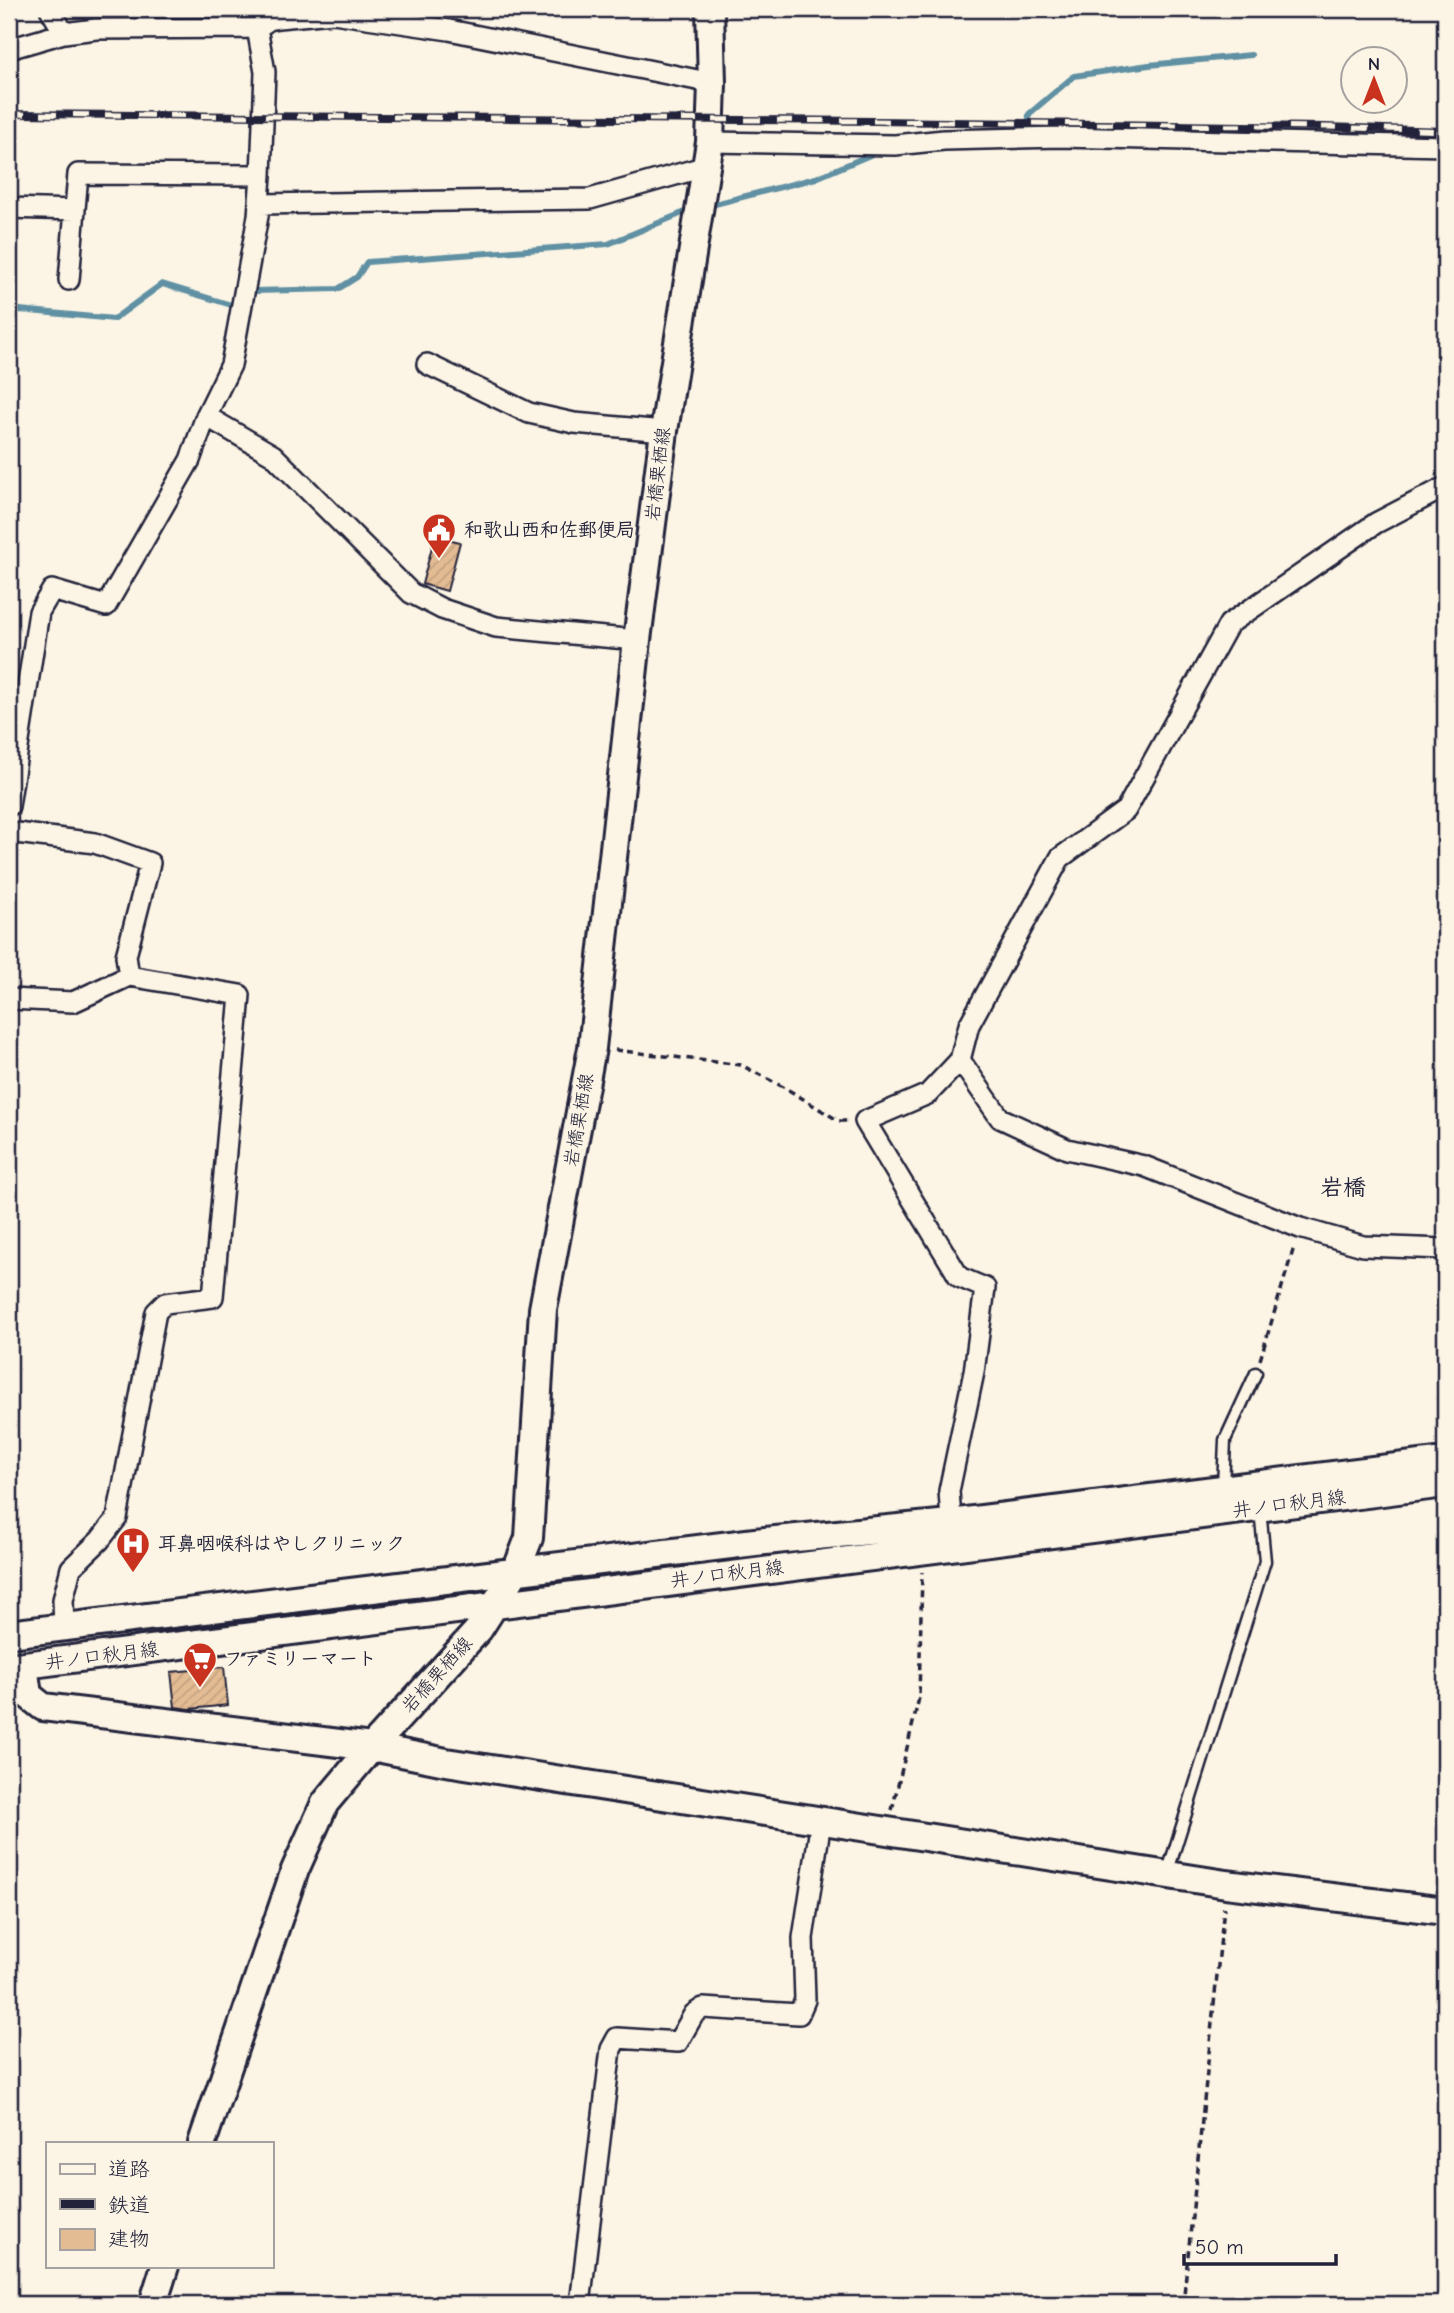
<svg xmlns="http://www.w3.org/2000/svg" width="1454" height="2313" font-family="'Comic Neue','Klee One',sans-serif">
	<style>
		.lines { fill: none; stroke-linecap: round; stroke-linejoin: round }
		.stream { stroke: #6190a3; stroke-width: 6 }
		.building { fill: url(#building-hatch); stroke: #22223b; stroke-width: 2 }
		.lane-casing { stroke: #22223b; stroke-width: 15 }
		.street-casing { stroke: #22223b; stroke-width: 24 }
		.secondary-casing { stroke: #22223b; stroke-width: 32 }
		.path { stroke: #22223b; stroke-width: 3.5; stroke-dasharray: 7 5; stroke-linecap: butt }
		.lane { stroke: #fcf5e5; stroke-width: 10 }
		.street { stroke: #fcf5e5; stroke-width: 19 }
		.secondary { stroke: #fcf5e5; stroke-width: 26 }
		.rail-casing { stroke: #22223b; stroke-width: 8 }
		.rail { stroke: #fcf5e5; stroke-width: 5; stroke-dasharray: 16; stroke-linecap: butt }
		.labels { text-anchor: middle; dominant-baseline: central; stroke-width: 5; stroke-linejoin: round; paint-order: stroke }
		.street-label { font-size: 19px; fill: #22223b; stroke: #fcf5e5 }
		.poi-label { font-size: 19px; font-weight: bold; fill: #22223b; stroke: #fcf5e5; text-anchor: start }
		.quarter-label { font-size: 23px; font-weight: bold; fill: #22223b; stroke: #fcf5e5 }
	</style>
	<defs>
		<pattern id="building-hatch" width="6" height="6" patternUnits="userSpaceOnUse" patternTransform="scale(1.75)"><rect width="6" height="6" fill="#e4bc94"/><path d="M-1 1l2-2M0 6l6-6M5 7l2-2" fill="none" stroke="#c3a180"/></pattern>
	</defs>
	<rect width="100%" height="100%" fill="#fcf5e5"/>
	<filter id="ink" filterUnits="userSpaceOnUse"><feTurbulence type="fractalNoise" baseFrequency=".0143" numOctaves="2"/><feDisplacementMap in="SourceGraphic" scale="14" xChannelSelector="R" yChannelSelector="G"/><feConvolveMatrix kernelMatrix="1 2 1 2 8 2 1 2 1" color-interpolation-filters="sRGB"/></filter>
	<g filter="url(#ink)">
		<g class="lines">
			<path class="stream" d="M1028 133 1029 114 1074 76 1149 65 1251 55
				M715 204 816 178 877 152
				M251 297 254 291 338 289 357 277 367 262 608 244 685 212
				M9 309 114 319 162 284 238 307"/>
		</g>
		<path class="building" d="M435 536 460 542 447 591 422 584Z
			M224 1667 228 1705 190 1709 175 1707 171 1672Z"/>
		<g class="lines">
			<g class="lane-casing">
				<path id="lane" d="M1223 1488 1225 1440 1256 1373
					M1167 1874 1265 1561 1260 1509"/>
			</g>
			<g class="street-casing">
				<path id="street" d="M50 9 64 33
					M9 49 64 33 96 29 257 28 269 20 278 18 333 13 449 30 712 83
					M710 142 895 145 944 140 1061 137 1445 146
					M259 204 590 199 707 166
					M9 208 75 210
					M69 280 78 174 261 175
					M427 364 529 413 574 423 664 431
					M206 416 273 455 411 593 442 609 496 627 637 640
					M9 806 39 612 52 590 106 606 190 460 206 416 231 365 258 216 261 175 265 72 257 28
					M9 832 95 843 150 863 126 956 129 976 240 995 213 1297 165 1303 156 1312 117 1518 100 1540 71 1568 63 1600 64 1629
					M9 999 73 1002 129 976
					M960 1060 1000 1118 1067 1149 1144 1166 1300 1228 1363 1246 1445 1249
					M952 1534 949 1491 974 1372 985 1288 959 1277 865 1121 928 1094 960 1060 969 1025 1060 858 1126 810 1229 624 1376 523 1445 487
					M580 2304 611 2049 617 2038 678 2042 694 2014 703 2008 799 2014 805 2000 803 1938 821 1821"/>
			</g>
			<g class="secondary-casing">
				<path id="secondary" d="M9 1634 755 1542 950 1523 1445 1461
					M24 1665 28 1695 43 1707 372 1747 446 1762 1226 1884 1445 1911
					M9 1667 1445 1484
					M202 2143 295 1870 325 1803 372 1747 479 1629 516 1571 529 1538 543 1309 592 1048 637 640 664 431 710 142 712 83 710 9
					M153 2304 165 2266"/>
			</g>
			<path class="path" d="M615 1050 741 1065 787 1089 839 1121H847
				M1260 1360 1294 1247
				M892 1810 919 1698 922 1572
				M1183 2304 1224 1907"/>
			<use href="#lane" class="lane"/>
			<use href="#street" class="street"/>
			<use href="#secondary" class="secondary"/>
			<g class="rail-casing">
				<path id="rail" d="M9 114 875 121 1326 127 1445 131"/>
			</g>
			<use href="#rail" class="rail"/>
		</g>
	</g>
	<defs>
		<g id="civic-pin" transform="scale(1.75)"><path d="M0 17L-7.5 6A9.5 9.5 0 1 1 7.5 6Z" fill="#c8321e" stroke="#fcf5e5"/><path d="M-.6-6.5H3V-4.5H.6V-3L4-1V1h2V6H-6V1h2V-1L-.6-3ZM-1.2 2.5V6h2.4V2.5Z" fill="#fff"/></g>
		<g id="hospital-pin" transform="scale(1.75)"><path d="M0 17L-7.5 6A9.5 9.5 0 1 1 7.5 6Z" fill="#c8321e" stroke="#fcf5e5"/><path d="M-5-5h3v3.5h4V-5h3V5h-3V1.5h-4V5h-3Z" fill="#fff"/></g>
		<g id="supermarket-pin" transform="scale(1.75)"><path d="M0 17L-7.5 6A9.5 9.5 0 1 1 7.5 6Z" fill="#c8321e" stroke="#fcf5e5"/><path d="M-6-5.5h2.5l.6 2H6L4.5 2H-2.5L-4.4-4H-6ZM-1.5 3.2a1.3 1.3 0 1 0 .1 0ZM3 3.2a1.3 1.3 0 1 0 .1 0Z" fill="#fff"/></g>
	</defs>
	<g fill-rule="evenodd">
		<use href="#civic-pin" x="439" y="530"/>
		<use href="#hospital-pin" x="133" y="1544"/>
		<use href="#supermarket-pin" x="200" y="1659"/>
	</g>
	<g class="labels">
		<g class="street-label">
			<text transform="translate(658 474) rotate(-83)">岩橋栗栖線</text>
			<text transform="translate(579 1120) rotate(-80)">岩橋栗栖線</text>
			<text transform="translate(1289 1504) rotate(-7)">井ノ口秋月線</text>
			<text transform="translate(727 1574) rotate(-7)">井ノ口秋月線</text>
			<text transform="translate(102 1656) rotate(-7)">井ノ口秋月線</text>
			<text transform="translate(437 1675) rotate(-48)">岩橋栗栖線</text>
		</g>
		<g class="poi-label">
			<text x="464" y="530">和歌山西和佐郵便局</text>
			<text x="158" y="1544">耳鼻咽喉科はやしクリニック</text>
			<text x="224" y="1659">ファミリーマート</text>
		</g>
		<g class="quarter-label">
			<text x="1343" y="1187">岩橋</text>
		</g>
	</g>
	<rect width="1454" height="2313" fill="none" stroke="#fcf5e5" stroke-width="35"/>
	<rect x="18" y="18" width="1419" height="2278" fill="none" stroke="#22223b" stroke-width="2.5" filter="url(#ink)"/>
	<rect x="46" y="2142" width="228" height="126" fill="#fcf5e5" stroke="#a5a1a1" stroke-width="2"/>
	<rect x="60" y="2164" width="35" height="10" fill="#fcf5e5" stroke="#a5a1a1" stroke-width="2"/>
	<text x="108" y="2176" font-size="21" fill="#22223b">道路</text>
	<rect x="60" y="2199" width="35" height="10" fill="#22223b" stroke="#a5a1a1" stroke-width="2"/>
	<text x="108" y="2212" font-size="21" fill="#22223b">鉄道</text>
	<rect x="60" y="2229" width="35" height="21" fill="#e4bc94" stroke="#a5a1a1" stroke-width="2"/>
	<text x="108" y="2246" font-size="21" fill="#22223b">建物</text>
	<g transform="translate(1374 80)"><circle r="33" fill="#fcf5e5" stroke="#a5a1a1" stroke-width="2"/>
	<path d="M0-5L12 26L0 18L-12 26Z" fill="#c8321e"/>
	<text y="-10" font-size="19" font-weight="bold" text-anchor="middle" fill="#22223b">N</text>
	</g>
	<path d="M1184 2254v10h152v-10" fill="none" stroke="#22223b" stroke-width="3.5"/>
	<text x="1195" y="2254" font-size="21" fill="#22223b" stroke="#fcf5e5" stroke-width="5" paint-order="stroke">50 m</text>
</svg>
